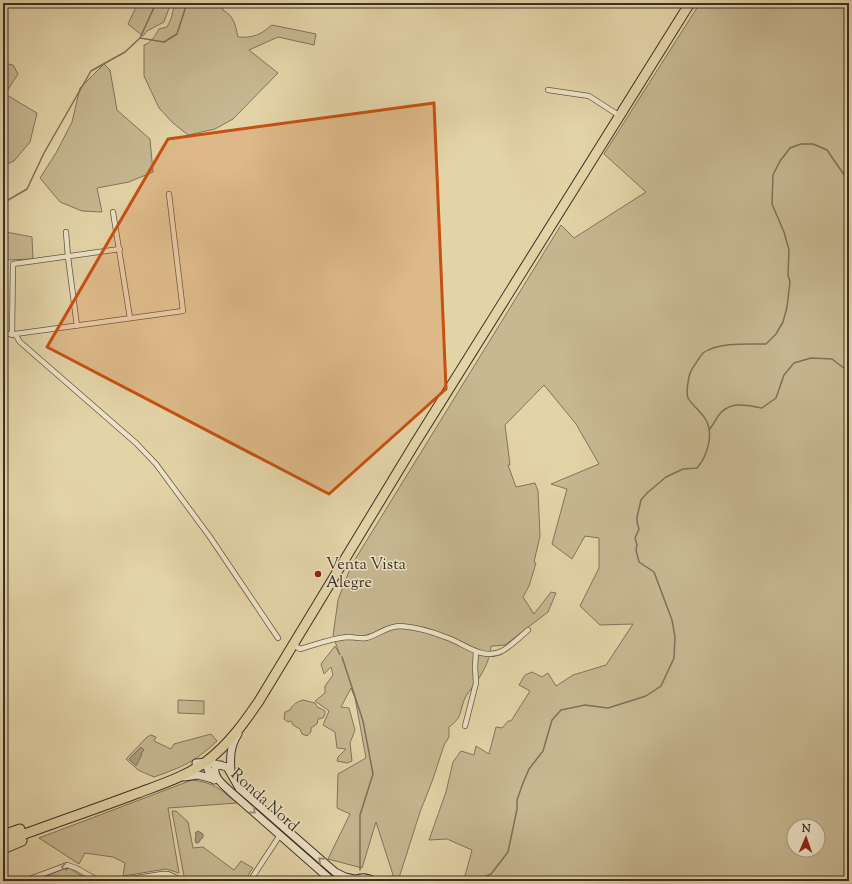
<svg xmlns="http://www.w3.org/2000/svg" width="852" height="884" font-family="'Sorts Mill Goudy',serif">
	<style>
		.green { fill: #c7b892; stroke: #82745c; fill-rule: evenodd }
		.water { fill: #aa9c7c; stroke: #7e705a }
		.lines { fill: none; stroke-linecap: round; stroke-linejoin: round }
		.stream { stroke: #7e705a; stroke-width: 1.5 }
		.street-casing { stroke: #665846; stroke-width: 6 }
		.secondary-casing { stroke: #3c2f26; stroke-width: 9 }
		.highway-casing { stroke: #3c2f26; stroke-width: 11 }
		.street { stroke: #ede3c6; stroke-width: 4.5 }
		.secondary { stroke: #ede3c6; stroke-width: 7 }
		.highway { stroke: #e3d4a8; stroke-width: 9 }
		.oneway { stroke: #948976 }
		.marked { fill: #c65111; fill-opacity: 0.2; stroke: #c65111; stroke-width: 3; stroke-linejoin: round }
		.poi-dot { fill: #8f2418; stroke: #ede3c6; stroke-width: 1.5 }
		.labels { text-anchor: middle; dominant-baseline: central; stroke-width: 3; stroke-linejoin: round; paint-order: stroke }
		.poi-label { font-size: 16px; fill: #3c2f26; stroke: #ede3c6; text-anchor: start }
		.street-label { font-size: 16px; fill: #3c2f26; stroke: #ede3c6 }
	</style>
	<rect width="100%" height="100%" fill="#e3d4a8"/>
	<filter id="stains"><feTurbulence type="fractalNoise" baseFrequency=".005" numOctaves="4"/><feColorMatrix values="0 0 0 0 .2 0 0 0 0 .09 0 0 0 0 .02 0 0 0 .5 -.17"/></filter>
	<radialGradient id="worn" r=".72"><stop offset=".6" stop-color="#630" stop-opacity="0"/><stop offset="1" stop-color="#630" stop-opacity=".3"/></radialGradient>
	<path class="green" d="M138 3H171L164 22 147 31 143 36 128 24Z
		M175 3H221L223 10C235 17 235 25 238 37 254 38 260 35 272 25L316 34 314 45 278 37 249 50 278 73 233 119 215 129 188 135 173 123 159 108 144 76V45C151 43 155 36 159 29L167 27 171 19Z
		M700 3H849V881H449L465 876 472 850 447 839 429 840 446 792 453 762 461 751 474 755 476 746 489 754 496 727 502 728 508 721H511L530 691 519 685 525 675 532 672 542 677 548 673 556 686 573 675 606 665 633 624 600 625 580 606 599 568V538L585 536 572 559 552 544 567 489 551 484 599 464 576 424 544 385 505 425 510 465H508L516 487 535 483 538 491 540 536 534 562 536 563 529 586 523 597 534 614 551 592 556 593 548 612 505 645 491 646C490 658 486 667 479 678 475 685 469 690 465 698 459 712 463 717 449 727V737L444 745 433 779 420 812 398 881H395L376 822 362 868 328 859 350 814 337 808 338 774 366 758 355 698 351 688 341 707 349 708 355 730 350 743 352 761 347 763 337 761 338 757 346 749 337 748 335 732 323 725 329 711 315 701 325 693V686L333 675 331 667 324 674 321 664 335 646 340 655 333 636 338 600 351 566 561 225 574 238 646 192 604 154ZM794 826H818V850H794Z
		M3 63 13 65 18 74 5 94 37 113 30 142 14 161 3 166Z
		M104 64 110 70 117 110 150 139 153 172 129 182 97 188 102 212 82 211 60 202 40 178 56 153 72 122 80 88Z
		M6 232 32 237 33 259 5 260Z
		M178 700 204 701V714L178 713Z
		M303 700 315 703 318 708H320L325 711V714L323 718 318 719 317 724 311 728V732L307 736 302 734 300 729 293 725 291 721 288 722 284 719 285 712 290 710C293 704 297 702 303 700Z
		M211 734 217 741C195 762 182 767 154 777L138 770 126 759 147 737 151 735 156 737 154 741 171 749 174 744Z
		M192 780C215 783 220 789 237 803L168 808 179 873 166 869 123 876 125 863 113 857 85 853 79 864 39 838Z
		M172 811H176L188 822 193 848 203 847 234 870 241 861 253 868 244 881H191L184 876Z
		M69 868 90 881H36L63 869Z"/>
	<path class="water" d="M141 747 144 750 141 753 142 754 136 766 129 759Z
		M198 831 203 834V837L198 843H196L195 840 196 835 195 833Z"/>
	<g class="lines">
		<path class="stream" d="M140 38 164 42 177 34 187 3
			M3 203 27 189 44 153 91 71 125 52 140 38 156 3
			M709 430C713 425 715 421 718 416 730 400 746 405 762 408L776 398 784 375 794 363 811 358 832 359 849 372
			M342 657 363 721 373 774 360 815V870
			M473 881 484 877 491 874 508 852 517 809V800L523 783 529 769 543 751 552 720 561 710 585 705 608 708 646 696 661 686 674 658 675 637 672 620 654 572 639 562 636 550 637 545 635 538 639 529 637 522V517L641 500 647 493 666 477 683 469 697 468C708 455 715 431 704 417 699 410 692 405 688 398 686 393 688 382 689 377 690 371 693 367 696 363 698 360 700 356 703 353 718 342 748 344 766 344L776 334 783 322 787 307 790 282 788 275 789 250 784 232 772 204 773 175 780 161 790 148 801 144H813L818 146 827 150 849 182"/>
		<g class="street-casing">
			<path id="street" d="M548 90 589 96 620 116
				M113 212 130 318
				M66 232 68 257 77 326
				M3 334H15L183 311 169 194
				M15 334 20 342 136 443 156 464 210 537 278 638
				M12 335 13 264 120 249
				M292 644 300 649C315 645 332 638 348 637 354 637 360 639 366 638 378 635 387 626 400 626 416 627 433 632 448 638 465 644 483 661 502 651 511 646 520 637 528 630
				M465 726 476 683 475 667 476 652
				M24 881 67 865 76 868 99 881
				M118 881 162 874H168L183 881
				M250 881 280 835"/>
		</g>
		<g class="secondary-casing">
			<path id="secondary" d="M208 759C205 767 209 774 214 780
				M196 763 207 762 227 767 239 788 335 872 345 877 354 879
				M221 765H218L215 768C213 778 225 786 232 793L332 881
				M231 772C230 758 230 746 238 734
				M184 777 198 775 213 779
				M352 881C359 877 367 877 374 881"/>
		</g>
		<g class="highway-casing">
			<path id="highway" d="M3 835 20 829
				M3 842C48 825 93 810 138 793 162 784 187 776 207 761 229 744 244 723 259 701L414 445 690 3
				M3 849 22 841"/>
		</g>
		<use href="#street" class="street"/>
		<use href="#secondary" class="secondary"/>
		<use href="#highway" class="highway"/>
	</g>
	<defs><path id="oneway-chevron" d="M-2-3.5L2.5 0L-2 3.5" fill="none" stroke-width="1.6" stroke-linecap="round" stroke-linejoin="round"/></defs>
	<g class="oneway">
		<use href="#oneway-chevron" transform="translate(253 811) rotate(41)"/>
		<use href="#oneway-chevron" transform="translate(321 860) rotate(-140)"/>
		<use href="#oneway-chevron" transform="translate(64 867) rotate(171)"/>
	</g>
	<path class="marked" d="M434 103 446 389 329 494 47 347 168 139Z"/>
	<circle class="poi-dot" cx="318" cy="574" r="4"/>
	<g class="labels">
		<g class="poi-label">
			<text x="326" y="565">Venta Vista<tspan x="326" dy="18">Alegre</tspan></text>
		</g>
		<g class="street-label">
			<text transform="translate(264 801) rotate(42)">Ronda Nord</text>
		</g>
	</g>
	<rect width="852" height="884" fill="none" stroke="#e3d4a8" stroke-width="16"/>
	<rect x="4" y="4" width="844" height="876" fill="none" stroke="#3c2f26" stroke-width="2"/>
	<rect x="8" y="8" width="836" height="868" fill="none" stroke="#3c2f26"/>
	<g transform="translate(806 838) rotate(2)"><circle r="19" fill="#ede3c6" stroke="#a69b86"/>
	<path d="M0-3L7 15L0 10L-7 15Z" fill="#8f2418"/>
	<text y="-6" font-size="11" font-weight="bold" text-anchor="middle" fill="#3c2f26">N</text>
	</g>
	<rect width="100%" height="100%" filter="url(#stains)"/>
	<rect width="100%" height="100%" fill="url(#worn)"/>
</svg>
